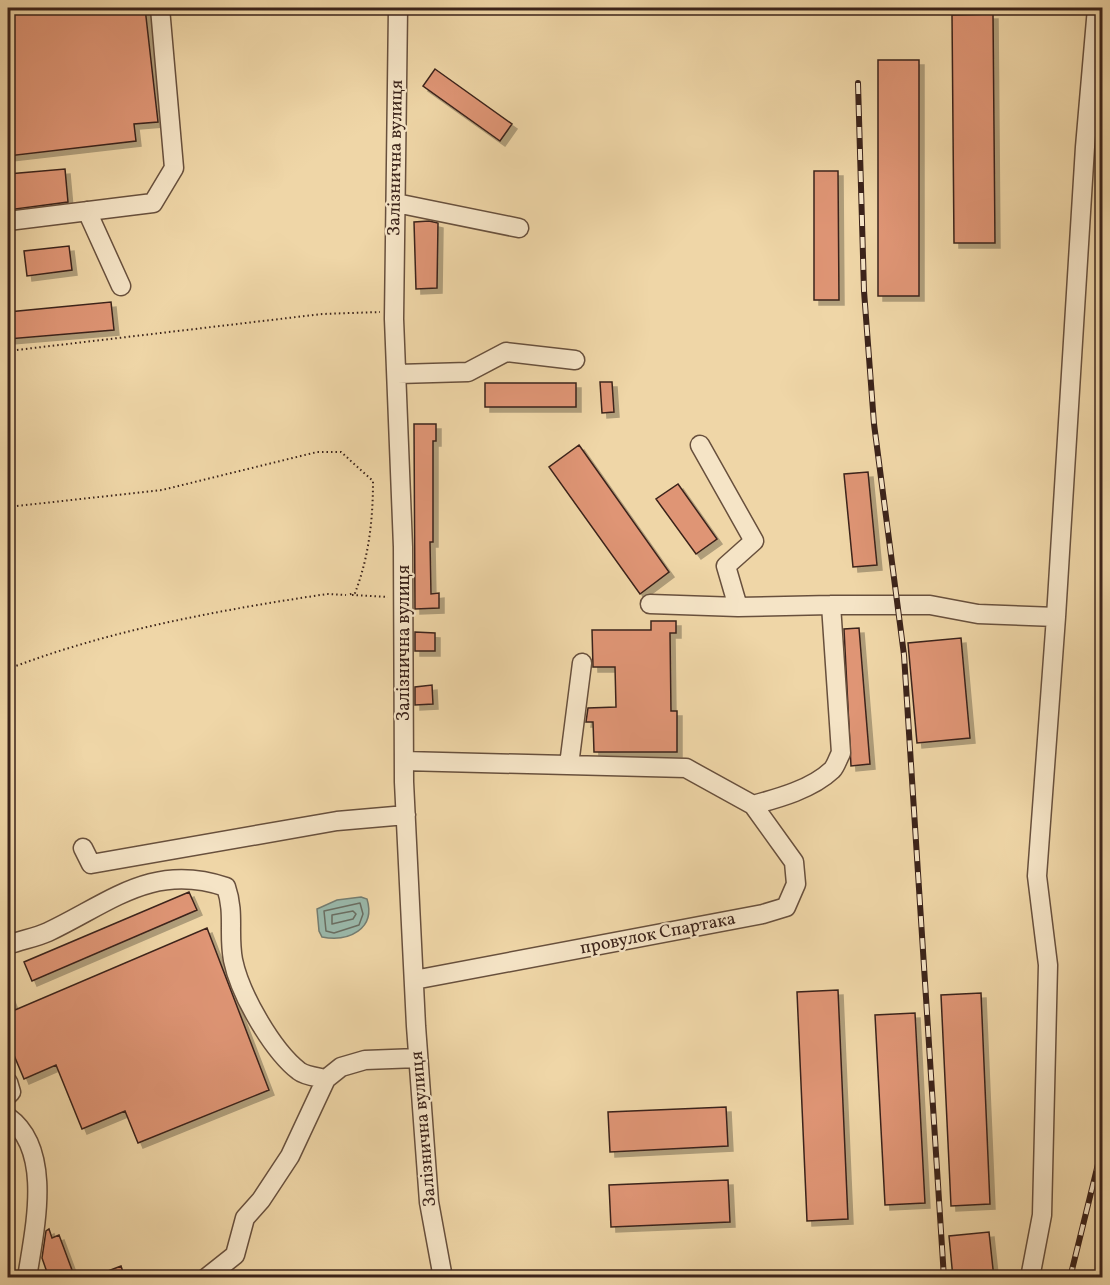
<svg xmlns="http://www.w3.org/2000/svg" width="1110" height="1285" font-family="Vollkorn,serif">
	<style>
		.water { fill: #9ab9ab; stroke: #747d71; stroke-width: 1.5 }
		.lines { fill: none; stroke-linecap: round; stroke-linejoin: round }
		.shore { stroke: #6a6e62; stroke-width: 1.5 }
		.building { fill: #df9575; stroke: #3b231a; stroke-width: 1.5; filter: url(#shadow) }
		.minor-casing { stroke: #68503d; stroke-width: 21 }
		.path { stroke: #3b231a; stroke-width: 2; stroke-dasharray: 1.5 3; stroke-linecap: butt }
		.minor { stroke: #f5e4c6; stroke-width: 18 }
		.rail-casing { stroke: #3b231a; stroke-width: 6 }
		.rail { stroke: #f5e4c6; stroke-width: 4; stroke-dasharray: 11; stroke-linecap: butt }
		.labels { text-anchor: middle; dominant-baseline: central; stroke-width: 4.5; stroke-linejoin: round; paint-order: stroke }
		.street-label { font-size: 18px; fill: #3b231a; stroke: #f5e4c6 }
	</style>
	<defs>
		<filter id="shadow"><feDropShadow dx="5" dy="5" stdDeviation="0" flood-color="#0004"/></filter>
	</defs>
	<rect width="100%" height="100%" fill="#efd6a7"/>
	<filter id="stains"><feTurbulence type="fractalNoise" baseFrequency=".00333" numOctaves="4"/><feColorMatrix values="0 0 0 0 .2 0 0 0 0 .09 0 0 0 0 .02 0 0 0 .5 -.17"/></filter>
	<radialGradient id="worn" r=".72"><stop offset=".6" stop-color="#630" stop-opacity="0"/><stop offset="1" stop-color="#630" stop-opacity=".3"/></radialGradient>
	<path class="water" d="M361 897 367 899C376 929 349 942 322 937L319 931 317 909 337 900Z"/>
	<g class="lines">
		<path class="shore" d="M360 903 363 914 359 925 334 933 326 931 324 911Z
			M353 911 356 914 353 919 332 924V915Z"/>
	</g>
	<path class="building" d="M8 8H145L158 122 134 124 136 141 8 156Z
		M993 14 995 243H954L952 15Z
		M878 60H919V296H878Z
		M435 69 512 124 500 141 423 86Z
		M65 169 68 202 8 210V174Z
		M814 171H838L839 300H814Z
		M429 221 438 223 437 288 416 289 414 222Z
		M69 246 72 270 27 276 24 251Z
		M111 302 114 330 8 339V312Z
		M600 382H612L614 412 602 413Z
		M485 383H576V407H485Z
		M414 424H436V441H433V542H430L431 594 439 593V608L415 609Z
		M579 445 669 572 640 594 549 467Z
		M868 472 877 565 853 567 844 474Z
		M678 484 717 539 696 554 656 499Z
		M651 621H676V633H670L671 711H677V752H594L593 722H586L588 708 616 707 615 667H593L592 630H651Z
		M859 628 870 764 851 766 844 629Z
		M415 632 435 633V651H415Z
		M961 638 970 738 917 743 908 643Z
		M432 685 433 704 415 705V687Z
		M189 892 197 910 32 981 24 962Z
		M207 928 269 1090 138 1143 125 1111 82 1129 56 1065 24 1079 8 1041V992L15 1010Z
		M838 990 848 1219 807 1221 797 992Z
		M981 993 990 1204 951 1206 941 995Z
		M915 1013 925 1203 885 1205 875 1015Z
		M726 1107 728 1146 610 1152 608 1112Z
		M728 1180 730 1222 611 1227 609 1185Z
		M49 1229 52 1238 59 1235 75 1278H49L42 1258 46 1231Z
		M989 1232 994 1278H953L949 1236Z
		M121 1266 125 1278H92V1277Z"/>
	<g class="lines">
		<g class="minor-casing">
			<path id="minor" d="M398 8 394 319 403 547 404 782 416 1026 429 1202 443 1278
				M396 203 519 228
				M87 211 121 286
				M8 221 153 203 174 168 160 8
				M398 374 468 372 506 352 575 360
				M700 445 754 541 726 566 738 607
				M650 604 738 607 831 605
				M404 761 686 768 753 805 794 862 796 884 786 907 763 914 414 980
				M569 765 582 663
				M753 805C779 798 812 789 832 770 836 766 838 758 841 753L831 605H930L978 614 1056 617 1085 147 1097 8
				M83 848 91 864 337 821 406 815
				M8 945C20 940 35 938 48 932 111 902 153 862 226 887 235 913 228 933 233 960 240 994 272 1050 299 1071 305 1076 318 1077 326 1079
				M8 1082 11 1092 8 1095
				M8 1117C54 1150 34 1231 27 1278
				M206 1278 235 1255 245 1218 261 1200 290 1156 326 1079 341 1067 365 1060 418 1058
				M1030 1278 1042 1215 1048 965 1037 876 1056 617"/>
		</g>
		<path class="path" d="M8 351 322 314 380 312
			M8 507 162 490 317 452H341L373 481C373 519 369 557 355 593L347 595
			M352 595 388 597
			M8 669C109 630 220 610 327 594L346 595"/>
		<use href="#minor" class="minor"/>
		<g class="rail-casing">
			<path id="rail" d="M858 83 864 291 874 424 904 655 944 1278
				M1070 1278 1102 1148
				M1102 1278V1276"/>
		</g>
		<use href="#rail" class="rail"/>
	</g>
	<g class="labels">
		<g class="street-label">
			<text transform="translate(396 158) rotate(-89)">Залізнична вулиця</text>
			<text transform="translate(404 643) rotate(-90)">Залізнична вулиця</text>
			<text transform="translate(658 934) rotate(-11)">провулок Спартака</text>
			<text transform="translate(424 1129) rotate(-95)">Залізнична вулиця</text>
		</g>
	</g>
	<rect width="1110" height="1285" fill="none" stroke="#efd6a7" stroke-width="30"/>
	<rect x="9" y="9" width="1092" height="1267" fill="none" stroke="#3b231a" stroke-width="3"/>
	<rect x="15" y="15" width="1080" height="1255" fill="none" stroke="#3b231a" stroke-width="1.5"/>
	<rect width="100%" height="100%" filter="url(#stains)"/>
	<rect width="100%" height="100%" fill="url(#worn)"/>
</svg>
